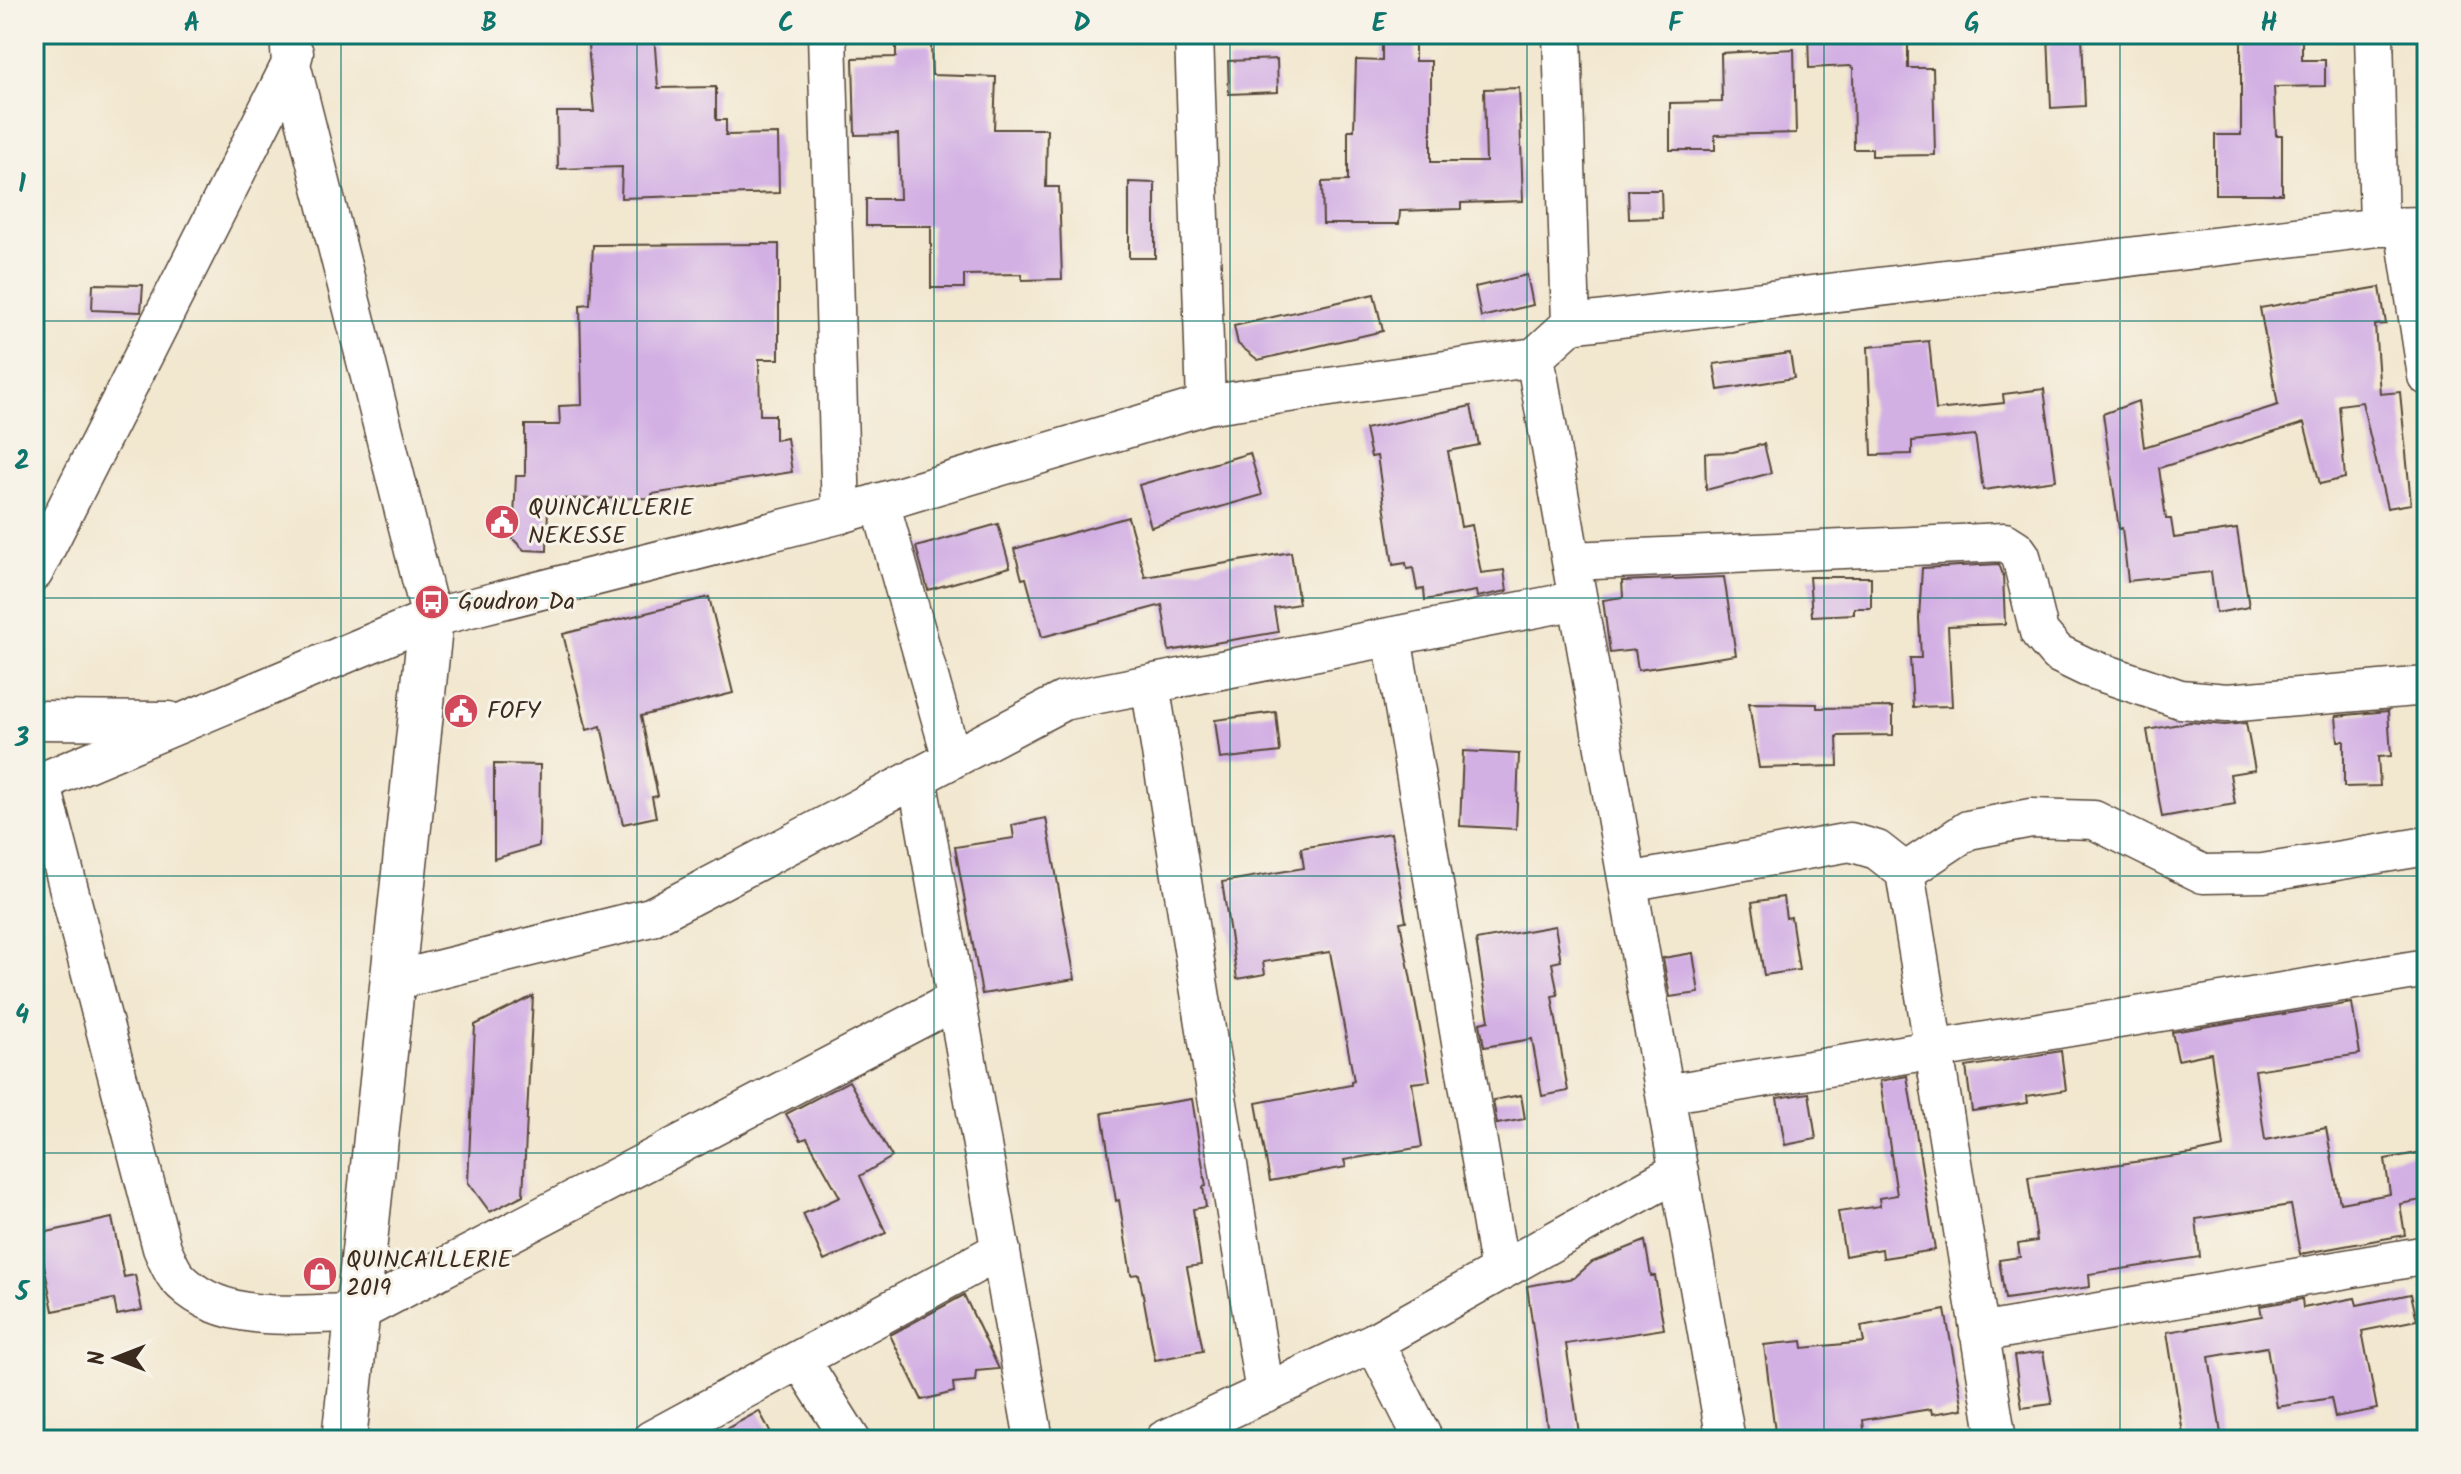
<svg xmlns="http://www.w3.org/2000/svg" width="2461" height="1474" font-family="Kalam,sans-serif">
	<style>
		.building { fill: #d3b0e4 }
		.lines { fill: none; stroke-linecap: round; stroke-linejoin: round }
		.minor-casing { stroke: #564639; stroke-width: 41 }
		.tertiary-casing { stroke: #564639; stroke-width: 47 }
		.minor { stroke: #fff; stroke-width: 38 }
		.tertiary { stroke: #fff; stroke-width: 44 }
		.grid { fill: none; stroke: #0f766e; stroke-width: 2; stroke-opacity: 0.55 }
		.labels { text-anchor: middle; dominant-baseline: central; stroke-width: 6; stroke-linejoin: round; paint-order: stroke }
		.poi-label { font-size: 24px; fill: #3b2a1e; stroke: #f7f3e8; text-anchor: start }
		.neatline { fill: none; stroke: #0f766e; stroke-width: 3 }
		.grid-label { font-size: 26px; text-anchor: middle; font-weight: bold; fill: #0f766e }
	</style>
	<rect width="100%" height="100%" fill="#f7f3e8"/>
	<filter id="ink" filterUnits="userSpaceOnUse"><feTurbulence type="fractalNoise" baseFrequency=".0125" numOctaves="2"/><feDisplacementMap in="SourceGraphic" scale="16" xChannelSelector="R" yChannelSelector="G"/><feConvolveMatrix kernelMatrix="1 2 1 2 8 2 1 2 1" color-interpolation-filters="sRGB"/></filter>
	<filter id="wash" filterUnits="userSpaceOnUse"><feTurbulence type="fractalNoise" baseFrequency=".006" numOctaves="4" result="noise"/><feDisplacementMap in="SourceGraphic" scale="32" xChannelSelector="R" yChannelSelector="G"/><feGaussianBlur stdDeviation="1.8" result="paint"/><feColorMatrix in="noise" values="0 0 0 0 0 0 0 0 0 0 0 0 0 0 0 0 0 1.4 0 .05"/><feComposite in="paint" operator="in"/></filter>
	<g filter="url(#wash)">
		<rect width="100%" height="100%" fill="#f2e7cf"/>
		<g id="blocks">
			<path class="building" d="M587 34H654L658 88 716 87V120H726V135L778 134 779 193 621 198 622 167 558 169 557 112H594Z
				M1382 34H1415V61H1431V162H1486L1484 89 1519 88 1523 201 1461 203V209L1400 211 1399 224H1323L1322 182 1348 181V130H1354L1356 60 1382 61Z
				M1808 34H1908V68H1933L1935 155 1872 156V149H1854L1853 68 1850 66 1809 68Z
				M2048 34 2082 36 2085 106 2051 108Z
				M2241 34H2302V60H2325V86L2274 87 2276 135H2282V194H2215V135H2241Z
				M931 44 932 75 996 77 994 129H1047L1046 187H1059L1062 279 1022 280V274L964 275V288H931V226H866V199H900L898 134 855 135 853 58 896 57V45Z
				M1794 49 1796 133 1715 135V150H1670V103L1722 102 1721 53Z
				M1277 59 1278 92 1229 94 1228 61Z
				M1129 182 1155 183V258H1129Z
				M1628 190H1661L1662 218 1629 219Z
				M779 244V359H759L760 415H775V440L787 438 792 472 652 494V498L548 499 547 551 524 550 513 539 516 476H525V425H560L559 406 582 405 580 305 590 304 593 245Z
				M1527 275 1533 305 1481 317 1475 287Z
				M93 284 143 285 141 312 92 310Z
				M2380 287 2386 324 2375 325 2380 394 2400 392 2411 504 2387 508 2362 402 2339 405 2345 478 2320 484 2304 423 2159 468 2166 519H2171L2174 538 2237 529 2249 607 2216 613 2211 572 2128 581 2122 528 2119 529 2103 414 2138 401 2144 447 2278 405 2260 308Z
				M1374 294 1383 331 1258 360 1238 344 1234 326Z
				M1929 341 1936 410 2004 403 2003 394 2044 389 2056 480 1983 490 1975 435 1912 441V454L1872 455 1868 347Z
				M1790 353 1794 378 1718 390 1714 364Z
				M1471 406 1479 445 1448 451 1461 527 1472 525 1481 573 1504 570 1507 591 1477 597 1476 591 1425 600 1424 589 1417 590 1413 568 1407 569 1406 563 1393 565 1377 456 1371 457 1365 429Z
				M1764 444 1771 473 1706 490 1705 453 1733 452Z
				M1250 453 1262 495 1151 527 1139 485Z
				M1128 517 1145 577 1291 552 1299 604 1274 608 1278 632 1169 651 1162 605 1042 637 1026 578 1022 579 1014 549Z
				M998 524 1010 567 928 590 916 547Z
				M1999 564 2003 575 2005 624 1948 626 1952 706 1913 707 1910 658H1921L1919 618 1922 568Z
				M1724 577 1736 655 1638 670 1635 650 1610 653 1603 600 1623 597 1622 581Z
				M1809 577H1871V608H1854V614L1812 616Z
				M709 597 733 693 641 716 658 796 652 797 656 817 623 824 601 726 587 730 563 634Z
				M1749 703 1817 704V708L1893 707V735L1837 736 1838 766 1759 768Z
				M2388 711 2391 756 2378 757 2380 786 2344 787V741H2338L2336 716Z
				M1276 712 1280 752 1220 759 1215 720Z
				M2190 722 2225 725 2246 723 2255 770 2230 774 2235 804 2162 817 2147 730Z
				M1463 751 1519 754 1516 829 1460 826Z
				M494 764 540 765 539 846 494 859Z
				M1046 818 1075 979 982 994 955 847 1014 838 1012 825Z
				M1391 833 1406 921 1400 922 1430 1081 1412 1083 1422 1147 1344 1160 1346 1167 1270 1181 1256 1103 1351 1085V1082L1354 1081 1330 952 1263 962 1265 974 1237 979 1222 882 1304 868 1301 848Z
				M1783 897 1786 918 1791 917 1799 970 1764 975 1752 902Z
				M1555 926 1561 961 1552 963 1558 995 1552 996 1568 1091 1542 1096 1532 1039 1484 1047 1480 1023 1489 1021 1476 940Z
				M1693 953 1699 993 1670 997 1663 958Z
				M533 996 523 1195 490 1212 468 1182 475 1025Z
				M2352 1003 2360 1054 2255 1070 2265 1140 2326 1128 2340 1203 2390 1194 2385 1159 2427 1151V1199L2400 1204 2405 1235 2300 1254 2291 1205 2196 1219 2200 1257 2089 1274 2090 1287 2005 1299 1999 1260 2020 1257 2018 1244 2037 1241 2028 1177 2191 1154 2224 1147 2211 1053 2178 1060 2172 1032Z
				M2061 1051 2066 1090 2027 1096 2028 1103 1972 1111 1966 1067Z
				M1907 1076 1935 1250 1883 1258 1882 1249 1845 1256 1838 1212 1880 1206 1879 1198 1897 1195 1880 1081Z
				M849 1081 892 1157 860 1176 886 1233 824 1261 803 1214 840 1197 807 1138 801 1140 786 1114Z
				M1809 1093 1816 1139 1785 1145 1777 1098Z
				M1521 1095 1525 1119 1497 1124 1493 1100Z
				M1192 1099 1206 1186 1203 1187 1206 1207 1193 1209 1201 1265 1187 1267 1203 1351 1155 1360 1139 1274 1131 1275 1119 1200 1116 1201 1102 1113Z
				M112 1218 124 1277 135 1275 142 1310 117 1315 114 1299 53 1311 38 1234Z
				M1645 1241 1651 1276H1655L1664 1329 1566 1344 1580 1440H1549L1527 1286 1574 1278 1592 1262Z
				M2411 1294 2417 1320 2362 1331 2377 1409 2335 1417 2331 1398 2277 1407 2267 1347 2209 1357 2222 1440H2184L2167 1332 2262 1316 2260 1306 2302 1299 2303 1308 2355 1298 2357 1305Z
				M964 1295 999 1369 976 1371 975 1381 953 1383 954 1392 922 1400 890 1335Z
				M1945 1310 1963 1409 1932 1414 1931 1409 1863 1420 1865 1440H1776L1764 1345 1802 1341 1803 1348 1864 1342 1861 1326Z
				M2043 1352 2052 1404 2022 1408 2014 1356Z
				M759 1411 775 1440H706Z"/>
		</g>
	</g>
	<g filter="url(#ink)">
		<use href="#blocks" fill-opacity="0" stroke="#564639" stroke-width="2"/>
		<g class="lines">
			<g class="minor-casing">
				<path id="minor" d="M289 34 291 64 431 618
					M827 34 841 514
					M1194 34 1206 405
					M1562 34 1571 324
					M2374 34 2379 227
					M2404 227 2427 376
					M1535 357 1726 1440
					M880 502 952 759
					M1571 561 2005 542 2016 549 2021 556 2039 632 2057 653 2086 667 2180 699 2227 703 2427 686
					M34 572 291 64 294 53
					M1392 637 1500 1272
					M1150 684 1265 1393
					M34 720 169 721
					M917 777 1034 1440
					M41 782 162 1248C166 1257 170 1268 176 1276 220 1327 297 1313 357 1313L956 1000
					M34 785 431 618 841 514 1206 405 1535 357 1571 324 2379 227 2427 226
					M1905 872 1968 830 2031 818 2094 820 2203 874 2263 873 2427 846
					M1628 882 1850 842 1877 850 1905 872 1997 1440
					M393 981 651 917 1063 701 1578 600
					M1665 1094 2427 968
					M1979 1333 2427 1255
					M1374 1342 1424 1440
					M800 1359 851 1440
					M651 1440 1001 1250
					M1164 1440 1374 1342 1679 1171"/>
			</g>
			<g class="tertiary-casing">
				<path id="tertiary" d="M344 1440 431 618"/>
			</g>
			<use href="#minor" class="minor"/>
			<use href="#tertiary" class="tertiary"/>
		</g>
	</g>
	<path class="grid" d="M341 34V1440M637 34V1440M934 34V1440M1230 34V1440M1527 34V1440M1824 34V1440M2120 34V1440M34 321H2427M34 598H2427M34 876H2427M34 1153H2427"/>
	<defs>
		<g id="civic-disc" transform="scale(1.8)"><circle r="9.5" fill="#d1495b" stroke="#f7f3e8"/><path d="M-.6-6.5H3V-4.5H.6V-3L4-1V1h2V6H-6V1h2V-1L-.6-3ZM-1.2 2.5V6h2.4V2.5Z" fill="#fff"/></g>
		<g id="bus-disc" transform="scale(1.8)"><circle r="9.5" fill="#d1495b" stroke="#f7f3e8"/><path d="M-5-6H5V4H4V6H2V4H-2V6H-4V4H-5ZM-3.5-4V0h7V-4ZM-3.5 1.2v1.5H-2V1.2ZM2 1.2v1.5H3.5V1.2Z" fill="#fff"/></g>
		<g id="shop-disc" transform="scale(1.8)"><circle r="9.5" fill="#d1495b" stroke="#f7f3e8"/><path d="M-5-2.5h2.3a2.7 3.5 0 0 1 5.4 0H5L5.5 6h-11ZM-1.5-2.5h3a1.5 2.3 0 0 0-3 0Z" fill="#fff"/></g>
	</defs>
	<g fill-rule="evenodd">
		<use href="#civic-disc" x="502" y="522"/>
		<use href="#bus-disc" x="432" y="602"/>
		<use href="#civic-disc" x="461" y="711"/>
		<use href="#shop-disc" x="320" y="1274"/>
	</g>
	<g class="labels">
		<g class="poi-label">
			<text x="528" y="508">QUINCAILLERIE<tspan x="528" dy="28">NEKESSE</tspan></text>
			<text x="458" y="602">Goudron Da</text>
			<text x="487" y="711">FOFY</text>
			<text x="346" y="1260">QUINCAILLERIE<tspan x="346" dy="28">2019</tspan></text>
		</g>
	</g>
	<rect width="2461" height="1474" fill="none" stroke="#f7f3e8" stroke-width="88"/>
	<g transform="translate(116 1358) rotate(270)" stroke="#f7f3e8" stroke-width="6" paint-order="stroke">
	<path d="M0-6L14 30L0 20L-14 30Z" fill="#3b2a1e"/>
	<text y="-12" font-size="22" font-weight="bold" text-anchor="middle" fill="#3b2a1e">N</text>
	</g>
	<rect x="44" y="44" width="2373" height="1386" class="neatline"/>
	<g class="grid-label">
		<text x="192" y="31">A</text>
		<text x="489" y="31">B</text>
		<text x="786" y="31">C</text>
		<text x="1082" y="31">D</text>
		<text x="1379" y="31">E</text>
		<text x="1675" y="31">F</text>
		<text x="1972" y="31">G</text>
		<text x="2269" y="31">H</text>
		<text x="22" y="192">1</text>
		<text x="22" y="469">2</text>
		<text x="22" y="746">3</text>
		<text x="22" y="1023">4</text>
		<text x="22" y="1300">5</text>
	</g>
</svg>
